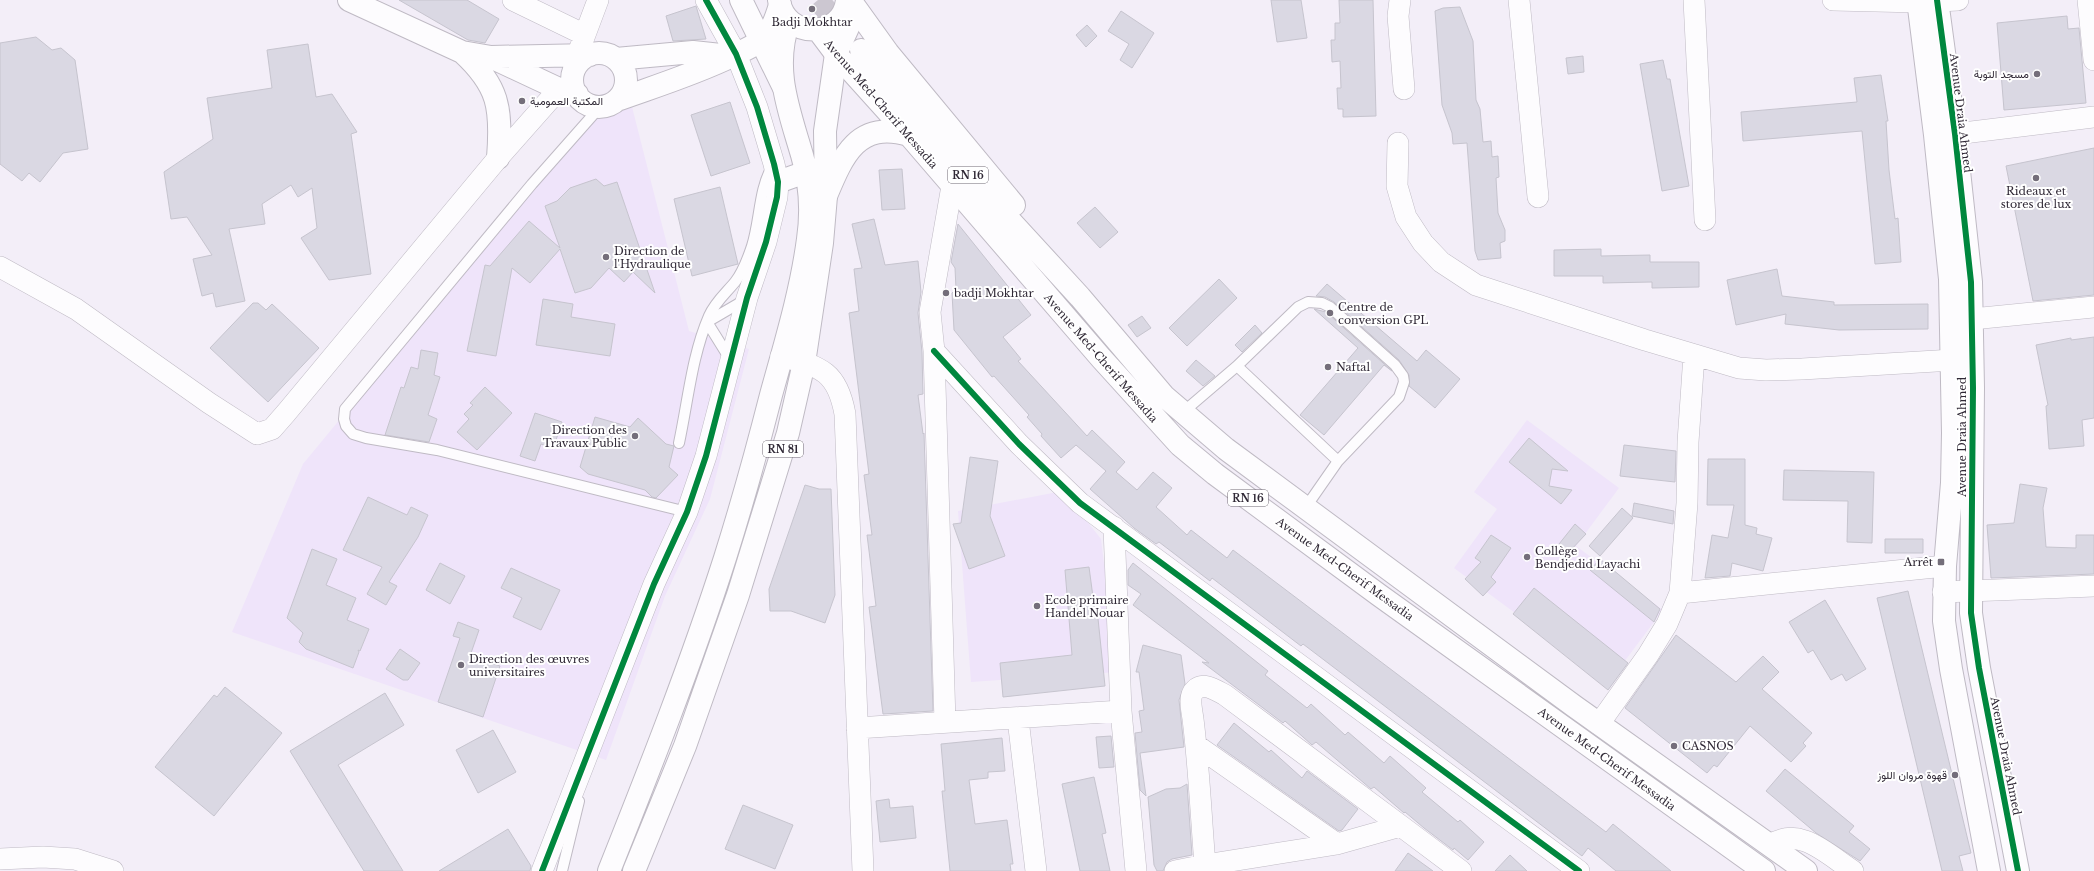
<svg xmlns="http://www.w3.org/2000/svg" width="2094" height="871" font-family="'Libre Baskerville',Vazirmatn,serif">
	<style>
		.built { fill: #efe4fa }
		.building { fill: #dad8e3; stroke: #c6c4ce }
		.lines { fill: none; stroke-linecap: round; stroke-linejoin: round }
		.highway-tunnel { stroke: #ccc7d1; stroke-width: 22; stroke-dasharray: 22 11; stroke-linecap: butt }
		.lane-casing { stroke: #bfbac4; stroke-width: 12 }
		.street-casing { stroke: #bfbac4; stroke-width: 22 }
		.secondary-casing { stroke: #bfbac4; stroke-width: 24 }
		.primary-casing { stroke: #bfbac4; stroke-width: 24 }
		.highway-casing { stroke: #bfbac4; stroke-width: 24 }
		.lane { stroke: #fdfcfe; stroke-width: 10 }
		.street { stroke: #fdfcfe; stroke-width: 21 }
		.secondary { stroke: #fdfcfe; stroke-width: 22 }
		.primary { stroke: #fdfcfe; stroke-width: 22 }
		.highway { stroke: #fdfcfe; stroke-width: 22 }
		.cycleway-casing { stroke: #fff; stroke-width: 8 }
		.cycleway { stroke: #00873e; stroke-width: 6 }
		.poi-dot { fill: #746e7a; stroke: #fff; stroke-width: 1.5 }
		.labels { text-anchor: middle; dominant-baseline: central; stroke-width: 4; stroke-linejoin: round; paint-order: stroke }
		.shield { fill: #fff; stroke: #6e6972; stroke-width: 1 }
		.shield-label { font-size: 10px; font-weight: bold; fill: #302936 }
		.poi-label { font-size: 11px; fill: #302936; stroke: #fff; text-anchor: start }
		.street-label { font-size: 11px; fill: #302936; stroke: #fff }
	</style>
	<rect width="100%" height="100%" fill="#f3eef8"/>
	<path class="built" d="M629 95 689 331 749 349 710 499 665 596 606 760 232 632 303 464 605 98Z
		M1527 420 1619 488 1576 546 1663 610 1609 682 1454 568 1497 509 1474 492Z
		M1063 491 1101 539 1117 672 971 682 958 511Z"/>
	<path class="building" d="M399 0H467L499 19 485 43 468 40Z
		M1271 0H1301L1307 38 1277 42Z
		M1339 0H1373L1376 116 1343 117V109H1338L1337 88H1341L1340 61 1332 62 1331 40H1335V23H1340Z
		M696 6 706 39 673 41 666 16Z
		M1460 7 1473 41 1476 100 1480 109 1483 142 1491 141 1492 157 1498 156 1499 177 1496 178 1498 213 1505 230V241L1500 243 1501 258 1478 260 1475 251 1467 143 1453 144 1452 133 1442 105 1435 11 1443 8Z
		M1121 11 1154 33 1132 68 1120 60 1129 44 1108 31Z
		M2067 16 2068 29 2079 28 2086 103 2004 110 1997 23Z
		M1087 25 1097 36 1086 47 1076 35Z
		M36 37 52 50 61 48 75 60 88 149 63 153 40 182 29 173 22 181 0 164V43Z
		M308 44 316 97 332 94 357 132 351 134 371 274 329 280 301 238 317 228 312 188 298 197 291 185 262 204 265 224 229 229 245 301 216 307 213 293 202 296 193 259 212 255 187 217 171 219 164 172 213 139 207 98 272 88 267 50Z
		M1583 56 1584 72 1568 74 1566 58Z
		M1663 60 1667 79H1670L1689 186 1662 191 1640 64Z
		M1881 75 1888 121H1886L1889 170 1895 219 1898 218 1901 262 1875 264 1862 131 1743 141 1741 112 1857 102 1854 78Z
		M730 102 750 163 711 176 691 115Z
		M2094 148V295L2033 301 2006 166Z
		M902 169 905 209 882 210 879 170Z
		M596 179 604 186 617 182 655 293 633 272 624 282 609 268 591 288 575 293 560 249 530 283 512 268 496 356 467 351 485 265 490 266 529 221 560 248 545 206 557 201 570 188Z
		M720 187 738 264 692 276 674 199Z
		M1095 207 1118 232 1100 248 1077 223Z
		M874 219 885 265 918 261 921 292 918 313 922 352 923 394 918 395 923 434 924 433 933 711 883 714 869 607 876 606 867 535H872L864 475 869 474 849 313 859 311 854 269 862 268 852 224Z
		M958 224 1031 315 1003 337 1021 359 1018 361 1087 436 1092 430 1125 462 1116 472 1137 490 1153 472 1172 488 1156 507 1187 535 1191 530 1227 558 1233 550 1606 832 1613 824 1671 871H1616L1588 848 1582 856 1303 644 1301 646 1212 578 1210 581 1159 542 1156 544 1134 528 1090 489 1106 471 1076 445 1061 458 1041 436 1042 434 1027 417 1029 415 994 376 992 377 954 330 952 293 956 289 955 268 951 262Z
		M1601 249V256L1650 255V262H1699V287L1652 288V282L1603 283V276H1554V250Z
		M1777 269 1782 296 1834 302V305L1928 304V329L1839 330 1785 324 1786 314 1736 325 1727 280Z
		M1219 279 1237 298 1187 346 1169 328Z
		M1327 284 1417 361 1426 350 1460 379 1435 408 1409 386V375L1399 360 1334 302 1325 297 1316 296Z
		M543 299 573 304 571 317 615 324 610 356 536 345Z
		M253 303H258L266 310 272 304 319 348 268 402 210 348Z
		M1314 309 1326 312 1392 371 1384 365 1324 435 1300 415 1358 348Z
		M1142 316 1151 328 1137 337 1128 325Z
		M1255 325 1262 333 1242 352 1235 345Z
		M2094 337V418L2082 420 2084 446 2049 449 2046 406 2048 405 2036 345 2071 338V340Z
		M421 350 438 353 434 375 440 377 428 415 437 419 429 442 385 435 401 387 404 388 411 367 418 369Z
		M1196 360 1215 376 1203 386 1186 371Z
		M485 387 512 413 477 450 457 432 469 419 464 414 473 405 470 403Z
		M535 413 562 422 553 449 541 444 535 461 520 456Z
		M595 417 630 427 638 418 666 444 674 446 669 467 678 475 656 498 652 497 645 490 588 474 580 467Z
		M1529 438 1568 471 1552 469 1549 486 1572 490 1561 504 1509 462Z
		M1624 445 1676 451 1675 482 1620 476Z
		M970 457 998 461 990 516 1005 556 969 569 953 524 961 523Z
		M1708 459H1745V525L1757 528 1756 534 1772 538 1763 571 1732 563 1730 576 1705 578 1712 535 1728 538 1734 505H1707Z
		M1784 470 1874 472 1872 543 1847 542 1848 501 1783 500Z
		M2020 484 2047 488 2043 508 2046 547 2076 548V535H2094V574L1991 578 1987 525 2014 523Z
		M805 485 819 489H831L835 595 825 623 791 611H770L769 589Z
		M368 497 407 515 411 507 428 515 418 537 389 582 397 586 386 605 367 594 382 567 343 550Z
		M1634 503 1674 511 1673 524 1632 516Z
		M1622 508 1633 518 1600 556 1589 546Z
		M1575 524 1586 534 1569 552 1559 544Z
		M1491 535 1511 548 1491 577 1496 582 1483 596 1465 579 1481 562 1475 558Z
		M1885 539H1923V553H1885Z
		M312 549 337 559 326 585 356 598 347 620 369 629 360 651 358 650 359 652 353 668 306 649 299 642 303 633 287 618Z
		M1600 559 1660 609 1654 622 1590 570Z
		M440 563 465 576 450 604 426 590Z
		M1133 563 1268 671 1265 675 1307 708 1311 704 1345 735 1348 732 1384 763 1390 756 1426 788 1422 792 1458 822 1460 820 1484 842 1468 860 1454 848 1453 850 1424 828 1405 812 1404 813 1374 787 1371 789 1316 742 1312 745 1285 721 1283 723 1202 662 1209 663 1133 605 1141 594 1128 585V570Z
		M1089 567 1095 612 1097 609 1105 686 1003 697 1000 663 1072 655 1065 570Z
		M511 568 560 590 541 630 513 617 522 598 501 588Z
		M1534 588 1628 663 1608 690 1513 614Z
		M1908 591 1971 853 1959 856 1963 871H1942L1877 598Z
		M1825 600 1866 669 1846 681 1842 674 1831 680 1813 650 1808 653 1789 622Z
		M458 622 479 630 470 656 500 666 483 717 438 702 460 638 453 636Z
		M1676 635 1736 682 1763 656 1779 672 1762 689 1812 733 1803 743 1806 746 1791 762 1750 726 1717 767 1714 765 1707 773 1625 708Z
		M1143 645 1181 655 1185 684 1179 700 1184 747 1140 753 1146 796 1140 790 1135 733 1142 732 1139 711 1144 710 1139 672H1136Z
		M400 649 420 663 408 680H403L386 669Z
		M225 687 282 733 214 816 155 767 214 695 217 697Z
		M385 693 404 725 338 765 403 871H364L290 751Z
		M1234 723 1269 752 1271 750 1302 778 1307 771 1358 809 1342 830 1339 831 1217 745Z
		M493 730 516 772 478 793 456 750Z
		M1111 736 1114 767 1099 768 1096 737Z
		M1002 738 1005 771 988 772V778L969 780 975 824 1007 820 1013 864H1010L1011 871H950L942 791H945L941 744Z
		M1785 769 1854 826 1849 832 1870 849 1860 861 1816 833 1766 791Z
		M1094 777 1106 833 1102 834 1110 871H1080L1062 784Z
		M1187 784 1192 855 1172 859 1167 862 1163 871H1157L1154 865 1148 797 1166 789 1180 788Z
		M889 799 890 808 913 806 916 838 880 842 876 801Z
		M743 805 793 825 775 869 725 849Z
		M508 829 531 866 530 871H439Z
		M1408 853 1433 871H1395Z
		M1510 855 1527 871H1495Z"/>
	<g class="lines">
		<path class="highway-tunnel" d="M818 0 848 36"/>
		<g class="lane-casing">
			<path id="lane" d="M600 107 532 184 345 409 344 419 346 426 353 434 366 438 437 450 687 512
				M730 359 707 322 743 301
				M1182 413 1237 366
				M679 443C688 401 692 355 709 316 715 302 726 293 735 282 743 272 748 258 752 246 760 221 759 189 772 167
				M1306 507 1338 461 1399 397 1404 382 1403 376 1395 365 1330 307 1322 303 1308 302 1298 307 1237 366 1338 461
				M562 871 579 801"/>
		</g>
		<g class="street-casing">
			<path id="street" d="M513 0 585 35
				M1400 0 1398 16 1404 89
				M1519 0 1538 197
				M1694 0 1705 220
				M1833 0 1918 2 1958 0
				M2088 0 2094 60
				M580 48 598 0
				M1955 134 2094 117
				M1398 143 1397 186 1406 217 1423 243 1441 262 1476 285 1645 340 1739 368 1766 370 1802 369 1953 360
				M0 267 76 309 209 403 257 434 272 429 286 413 498 158 559 89
				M1972 319 2094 307
				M934 351 1019 444 1080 503 1579 871
				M781 356C820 367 837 370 845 414L863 871
				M1114 527 1121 711 1136 871
				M1943 592 2094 586
				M1680 593 1945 566
				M1018 719 1036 871
				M945 722 934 351 930 312 952 186
				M1599 724 1648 655 1667 624 1680 593 1687 503 1688 442 1694 355
				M857 728 1121 711
				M1196 745 1337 844
				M1770 845C1800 825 1828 855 1853 871
				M0 859 43 857 75 859 113 871
				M1205 865C1201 816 1199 767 1193 719 1192 711 1188 696 1195 690 1204 681 1217 691 1225 695L1401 826
				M542 871 654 584 687 512 706 456 747 298 766 242 777 197 778 182 774 164 757 107 736 54 706 0
				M1175 871 1205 865 1337 844 1401 826 1461 871"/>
		</g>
		<g class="secondary-casing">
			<path id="secondary" d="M349 0 462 52 491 57 590 55
				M1918 0 1935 135 1950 279 1953 433 1952 483 1945 566 1944 621 1951 669 1989 871
				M1937 0 1955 134 1971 282 1973 388 1971 613 1979 668 2018 871
				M462 52C499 86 502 108 498 158
				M572 80a27 27 0 1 1 54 0a27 27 0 1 1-54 0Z
				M495 59 559 89 577 94
				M616 59 693 52 730 56
				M617 100C656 86 695 74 732 56 742 51 753 47 761 40 772 31 776 18 780 5"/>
		</g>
		<g class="primary-casing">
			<path id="primary" d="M778 182 806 172
				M609 871C650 768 691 664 725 558 742 504 757 450 771 395 785 344 801 292 808 239 812 212 810 182 802 155 789 110 772 69 789 21
				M634 871 685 746 738 595 788 433 804 363 822 243 826 196 825 131 836 54 856 10"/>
		</g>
		<g class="highway-casing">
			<path id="highway" d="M741 0 783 86
				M779 0C784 39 843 40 847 0
				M850 0 888 53 1014 205
				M818 30 836 54 909 135 1101 358 1180 445 1215 474 1379 595 1764 871
				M861 50 959 165 1080 297 1164 396 1226 449 1574 706 1806 871
				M826 196C843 155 858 120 909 135"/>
		</g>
		<use href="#lane" class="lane"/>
		<use href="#street" class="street"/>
		<use href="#secondary" class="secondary"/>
		<use href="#primary" class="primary"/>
		<use href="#highway" class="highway"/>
		<g class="cycleway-casing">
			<path id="cycleway" d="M1937 0 1955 134 1971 282 1973 388 1971 613 1979 668 2018 871
				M934 351 1019 444 1080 503 1579 871
				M542 871 654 584 687 512 706 456 747 298 766 242 777 197 778 182 774 164 757 107 736 54 706 0"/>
		</g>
		<use href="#cycleway" class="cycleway"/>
	</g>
	<g class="poi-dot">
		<circle cx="812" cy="9" r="4"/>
		<circle cx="2037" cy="74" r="4"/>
		<circle cx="522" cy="101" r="4"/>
		<circle cx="2036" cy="178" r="4"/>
		<circle cx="606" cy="257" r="4"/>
		<circle cx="946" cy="293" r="4"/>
		<circle cx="1330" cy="313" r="4"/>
		<circle cx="1328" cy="367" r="4"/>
		<circle cx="635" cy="436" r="4"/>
		<circle cx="1527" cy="557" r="4"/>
		<rect x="1937" y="558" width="8" height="8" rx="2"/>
		<circle cx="1037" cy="606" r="4"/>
		<circle cx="461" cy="665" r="4"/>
		<circle cx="1674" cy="746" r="4"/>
		<circle cx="1955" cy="775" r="4"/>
	</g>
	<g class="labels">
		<g class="shield">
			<rect x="948" y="167" width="40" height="16" rx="3"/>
			<rect x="763" y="441" width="40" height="16" rx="3"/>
			<rect x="1228" y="490" width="40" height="16" rx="3"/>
		</g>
		<g class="shield-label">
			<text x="968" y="175">RN 16</text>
			<text x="783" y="449">RN 81</text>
			<text x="1248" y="498">RN 16</text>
		</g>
		<g class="poi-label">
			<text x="812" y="22" text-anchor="middle">Badji Mokhtar</text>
			<text x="2029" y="74" text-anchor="end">مسجد التوبة</text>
			<text x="530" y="101">المكتبة العمومية</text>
			<text x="2036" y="191" text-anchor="middle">Rideaux et<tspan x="2036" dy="13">stores de lux</tspan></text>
			<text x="614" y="251">Direction de<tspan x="614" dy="13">l'Hydraulique</tspan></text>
			<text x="954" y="293">badji Mokhtar</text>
			<text x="1338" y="307">Centre de<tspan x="1338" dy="13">conversion GPL</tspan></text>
			<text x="1336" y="367">Naftal</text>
			<text x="627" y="430" text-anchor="end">Direction des<tspan x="627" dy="13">Travaux Public</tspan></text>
			<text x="1535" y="551">Collège<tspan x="1535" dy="13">Bendjedid Layachi</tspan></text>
			<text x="1933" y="562" text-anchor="end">Arrêt</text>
			<text x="1045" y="600">Ecole primaire<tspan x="1045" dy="13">Handel Nouar</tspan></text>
			<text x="469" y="659">Direction des œuvres<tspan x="469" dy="13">universitaires</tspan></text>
			<text x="1682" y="746">CASNOS</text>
			<text x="1947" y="775" text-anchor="end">قهوة مروان اللوز</text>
		</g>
		<g class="street-label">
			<text transform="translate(881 104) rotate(49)">Avenue Med-Cherif Messadia</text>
			<text transform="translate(1961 113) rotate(83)">Avenue Draia Ahmed</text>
			<text transform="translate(1101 358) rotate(49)">Avenue Med-Cherif Messadia</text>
			<text transform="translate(1962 437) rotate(-90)">Avenue Draia Ahmed</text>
			<text transform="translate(1345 569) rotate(36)">Avenue Med-Cherif Messadia</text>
			<text transform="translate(2006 756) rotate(79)">Avenue Draia Ahmed</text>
			<text transform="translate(1607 759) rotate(36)">Avenue Med-Cherif Messadia</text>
		</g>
	</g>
</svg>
